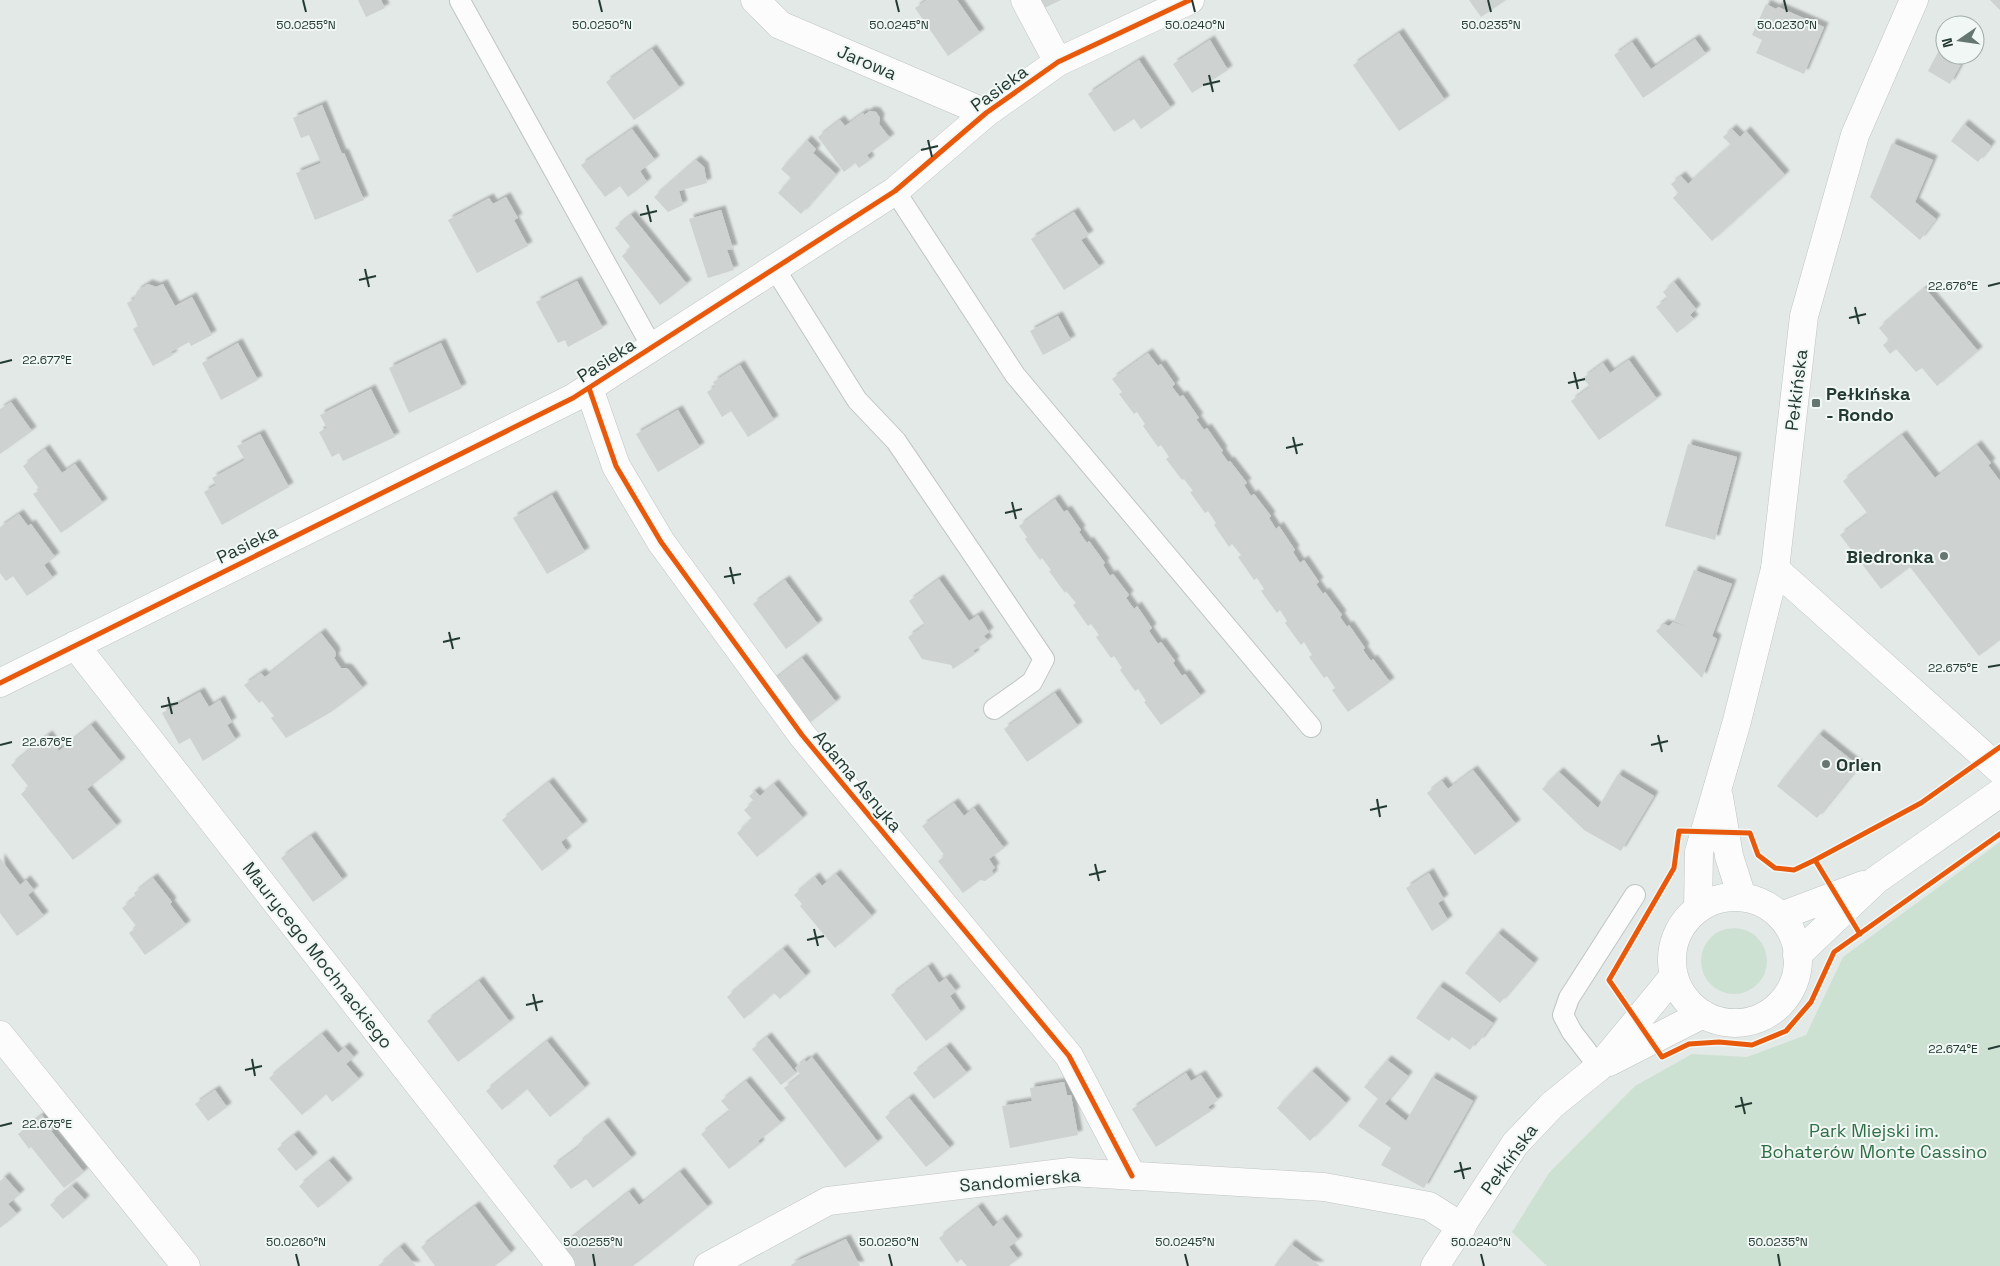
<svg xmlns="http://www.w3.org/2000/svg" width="2000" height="1266" font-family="'Space Grotesk',sans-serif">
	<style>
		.green { fill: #cde1d3 }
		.building { fill: #ced2d0; filter: url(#shadow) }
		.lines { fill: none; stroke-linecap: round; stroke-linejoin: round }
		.service-casing { stroke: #c0c5c3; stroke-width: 22 }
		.minor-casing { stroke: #c0c5c3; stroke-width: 29 }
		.tertiary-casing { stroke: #c0c5c3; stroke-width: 29 }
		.service { stroke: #fbfcfb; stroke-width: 20 }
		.minor { stroke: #fbfcfb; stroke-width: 28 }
		.tertiary { stroke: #fbfcfb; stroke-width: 28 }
		.cycleway-casing { stroke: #f1f7f4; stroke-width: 8 }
		.cycleway { stroke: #e8590c; stroke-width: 5 }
		.ticks { fill: none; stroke: #233a33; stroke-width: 2 }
		.poi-dot { fill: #667772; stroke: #f1f7f4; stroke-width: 2 }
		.labels { text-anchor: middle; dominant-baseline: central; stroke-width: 4; stroke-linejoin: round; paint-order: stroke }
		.street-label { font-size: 18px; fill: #233a33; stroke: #f1f7f4 }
		.poi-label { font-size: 18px; font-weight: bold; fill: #233a33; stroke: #f1f7f4; text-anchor: start }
		.park-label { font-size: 18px; fill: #306e45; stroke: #f1f7f4 }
		.ticks-label { font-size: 12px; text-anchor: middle; fill: #233a33; stroke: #f1f7f4; stroke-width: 4; stroke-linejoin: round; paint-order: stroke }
	</style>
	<defs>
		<filter id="shadow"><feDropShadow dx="4.5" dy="-4.5" stdDeviation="1" flood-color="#0004"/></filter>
	</defs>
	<rect width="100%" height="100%" fill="#e3e9e6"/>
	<path class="green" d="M2000 842V1266H1547L1512 1232 1549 1173 1635 1086 1692 1054 1747 1057 1806 1035 1843 957Z
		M1701 961a33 33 0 1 1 66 0a33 33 0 1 1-66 0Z"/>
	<path class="building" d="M358 0H381L385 8 366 17Z
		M927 0H957L980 33 948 56 915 8Z
		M1040 0H1061L1044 8Z
		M1469 0H1506L1481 17Z
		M1990 0H2000V10Z
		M1766 4 1776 9 1778 7 1824 27 1804 74 1756 53 1762 40 1752 35Z
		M1399 33 1445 100 1399 131 1353 65Z
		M1695 39 1706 54 1643 98 1614 55 1632 42 1651 69Z
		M1945 39V55H1966L1950 84 1928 71Z
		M1210 40 1228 70 1192 93 1173 64Z
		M652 49 680 88 634 120 606 82Z
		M1139 60 1171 108 1141 129 1134 119 1114 132 1088 94Z
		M322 105 342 154 344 153 364 200 315 220 296 173 321 163 309 135 301 138 293 118Z
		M870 111 876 112 880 118 879 124 890 138 867 155 870 160 859 168 855 163 844 172 818 137 840 120 845 126 863 113 864 115Z
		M1964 124 1991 146 1978 162 1951 141Z
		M632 129 655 160 640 171 647 182 628 197 620 186 605 197 581 165Z
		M1732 129 1740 137 1746 131 1785 175 1712 241 1673 198 1678 193 1671 184 1681 176 1688 184 1731 145 1723 137Z
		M807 140 816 149 813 153 836 174 801 214 778 193 791 178 781 169Z
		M1892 143 1933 160 1915 202 1936 219 1920 240 1870 197Z
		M696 160 704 167 707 183 679 191 683 205 668 212 654 197Z
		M506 197 518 218 514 220 528 246 477 273 448 220 489 198 493 204Z
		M721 210 733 249 727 250 734 270 708 278 689 219Z
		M1074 212 1089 235 1081 240 1100 267 1064 290 1031 239Z
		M631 215 687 284 660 305 622 256 631 248 615 228Z
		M577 281 603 328 568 347 565 340 558 343 536 302Z
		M1674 282 1696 309 1690 315 1694 319 1677 333 1656 307 1668 298 1663 292Z
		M148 284 156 287 163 284 175 306 192 297 212 335 191 346 189 342 171 352 173 355 153 366 133 329 138 326 127 303 134 299 137 291Z
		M1925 288 1978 351 1937 386 1922 368 1916 372 1896 349 1890 354 1883 345 1889 340 1879 328Z
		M1058 316 1071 340 1043 355 1030 331Z
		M238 343 258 380 221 400 202 363Z
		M441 343 462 388 409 413 389 368Z
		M1148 353 1158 366 1161 364 1175 384 1172 387 1180 397 1183 395 1199 418 1196 419 1204 430 1207 428 1223 451 1221 452 1228 462 1230 461 1247 483 1244 485 1251 496 1254 494 1271 516 1269 518 1276 529 1279 526 1295 550 1293 552 1300 563 1304 560 1319 582 1316 584 1323 594 1325 592 1342 615 1340 617 1347 627 1349 625 1365 648 1363 650 1371 661 1373 659 1390 682 1348 712 1332 690 1335 688 1327 676 1324 678 1309 657 1312 655 1304 642 1301 645 1285 623 1287 621 1280 610 1277 613 1261 591 1264 589 1257 578 1254 580 1238 557 1241 555 1232 544 1229 547 1214 525 1216 523 1208 511 1205 513 1190 492 1193 491 1184 479 1182 480 1166 459 1169 457 1161 445 1158 447 1143 426 1145 424 1137 412 1134 414 1119 394 1122 392 1112 379Z
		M1629 360 1657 399 1599 440 1571 401 1590 387 1583 378 1603 363 1610 373Z
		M740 365 774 420 748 437 731 411 722 417 707 392 716 386 713 382Z
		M371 389 395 437 343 461 339 453 332 457 319 432 327 428 320 415Z
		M11 402 32 431 0 454V409Z
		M678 410 700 447 658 472 636 434Z
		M260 434 289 487 222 525 204 492 216 485 212 478 245 460 237 446Z
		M1902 435 1935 478 1977 445 1991 463 1988 465 2000 481V640L1979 656 1910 567 1881 589 1840 535 1868 514 1843 481Z
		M1688 444 1737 457 1715 540 1665 526Z
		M45 449 62 473 75 464 103 503 61 533 33 494 40 490 23 466Z
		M552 495 585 552 547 574 513 518Z
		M1055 499 1064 512 1067 510 1081 530 1079 532 1087 543 1089 541 1105 563 1103 565 1110 576 1113 574 1129 595 1126 598 1134 609 1137 606 1152 628 1149 631 1158 644 1161 642 1175 661 1173 663 1182 676 1185 674 1201 696 1161 725 1144 702 1146 701 1138 689 1135 691 1120 670 1122 668 1114 656 1111 658 1096 637 1099 635 1091 624 1088 626 1073 605 1076 603 1066 591 1065 593 1049 571 1051 570 1042 558 1040 560 1025 539 1027 537 1019 526Z
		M19 514 28 526 31 524 55 557 44 565 53 578 27 596 13 576 6 581 0 573V527Z
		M1694 570 1732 584 1712 636 1717 639 1702 678 1656 631 1664 624 1669 626 1673 622 1687 627 1674 621Z
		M939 579 969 621 978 615 989 632 984 636 988 641 973 651 975 654 953 669 951 665 922 659 908 637 925 625 909 601Z
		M785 580 818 624 786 649 753 604Z
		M321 633 335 651 336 655 334 658 341 668H346L349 670 363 688 331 712 286 738 271 718 274 716 262 701 259 703 244 685 261 673 265 677Z
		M802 658 836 702 804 727 770 683Z
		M200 692 209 707 220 700 232 722 227 725 236 740 203 761 190 738 179 744 162 713Z
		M1055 693 1078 726 1027 762 1004 729Z
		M91 725 121 762 87 789 117 826 73 860 21 794 29 787 11 765 48 735 59 751Z
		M1819 734 1859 766 1817 818 1777 786Z
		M1473 770 1516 824 1475 855 1427 793 1442 781 1448 789Z
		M1559 772 1598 808 1618 774 1654 796 1621 851 1584 830 1542 789Z
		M549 782 583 825 561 842 567 851 542 871 502 820Z
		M774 784 803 818 757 857 737 833 752 819 744 810 754 801 749 796 755 791 760 796Z
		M954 803 964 816 974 808 1004 848 989 859 995 868 992 870 993 875 985 881 980 880 963 893 938 861 945 856 922 826Z
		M311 836 343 880 313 902 281 858Z
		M0 858 20 885 26 880 34 890 28 895 44 916 17 936 0 913Z
		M1429 873 1444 899 1438 903 1448 920 1432 931 1406 888Z
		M836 874 872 916 835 948 800 906 802 904 794 895 815 877 822 886Z
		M153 878 172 902 170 904 186 925 145 955 129 933 137 927 122 908 136 897 134 893Z
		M1498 933 1534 963 1500 1003 1465 973Z
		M783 949 806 976 780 999 774 993 744 1019 727 997Z
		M928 967 939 983 946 978 956 991 950 996 961 1012 926 1041 891 995Z
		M479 981 510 1022 458 1062 427 1021Z
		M1439 986 1493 1023 1479 1042 1477 1040 1470 1050 1452 1037 1449 1041 1416 1018Z
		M322 1034 338 1053 345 1047 354 1057 346 1064 359 1079 332 1102 326 1094 302 1115 269 1078Z
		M767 1037 796 1073 781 1085 752 1049Z
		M547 1041 585 1088 550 1117 527 1089 502 1110 486 1091Z
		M946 1047 967 1073 934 1099 913 1073Z
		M812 1057 878 1142 845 1168 784 1088 801 1075 795 1068 805 1060 806 1062Z
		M1387 1060 1408 1076 1385 1104 1406 1121 1432 1077 1473 1101 1424 1188 1381 1165 1391 1148 1358 1126 1378 1099 1364 1087Z
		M1312 1071 1346 1103 1310 1141 1277 1108Z
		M1186 1073 1191 1081 1201 1075 1218 1100 1208 1107 1211 1111 1156 1147 1132 1109Z
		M746 1081 781 1123 758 1141 760 1144 729 1169 701 1134 730 1111 721 1101Z
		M1064 1082 1067 1095H1071L1078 1135 1010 1148 1002 1106 1032 1101 1030 1088Z
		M215 1090 227 1107 208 1121 195 1104Z
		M909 1098 950 1148 926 1167 885 1117Z
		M42 1115 53 1130 51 1131 84 1172 64 1188 31 1147 29 1149 18 1134Z
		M604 1122 632 1158 593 1188 586 1179 571 1189 553 1166 580 1146 578 1144Z
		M294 1135 313 1157 296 1171 277 1149Z
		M329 1161 348 1183 318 1208 299 1186Z
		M680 1172 708 1207 633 1266H571L558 1249 629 1192 639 1205Z
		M5 1177 20 1194 8 1204 17 1214 0 1228V1181Z
		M72 1186 85 1200 63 1219 50 1205Z
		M475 1206 511 1253 495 1266H435L421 1247Z
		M978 1207 993 1227 1002 1219 1018 1240 1009 1247 1018 1259 1009 1266H967L961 1259 957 1263 939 1238Z
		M846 1239 860 1266H790L797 1261Z
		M1291 1244 1320 1266H1274Z
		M400 1247 416 1266H378Z"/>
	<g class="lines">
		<g class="service-casing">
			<path id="service" d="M460 1 652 347
				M895 191 1015 375 1311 727
				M775 269 857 400 896 441 1044 659 1032 682 994 709
				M1599 1067 1572 1032 1563 1015 1569 998 1635 895"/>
		</g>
		<g class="minor-casing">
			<path id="minor" d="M755 0 780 25 986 113
				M1025 0 1058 62
				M589 388 616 466 661 542 802 735 1069 1056 1132 1176
				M1775 569 2000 770
				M75 645 561 1266
				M0 683 573 398 895 191 986 113 1058 62 1190 0
				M0 1035 186 1266
				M708 1266 828 1201 1070 1172 1324 1187 1429 1206 1462 1227"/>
		</g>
		<g class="tertiary-casing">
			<path id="tertiary" d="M1719 797 1729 856 1742 897
				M1672 960a63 63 0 1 1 126 0a63 63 0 1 1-126 0Z
				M1698 908 1699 852 1737 721 1775 569 1804 316 1855 135 1914 0
				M1781 916 1863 885
				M1797 955 1876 880 2000 793
				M1609 1062 1703 1014
				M1435 1266 1515 1144 1552 1105 1599 1067 1674 976"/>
		</g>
		<use href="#service" class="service"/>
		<use href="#minor" class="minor"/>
		<use href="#tertiary" class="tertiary"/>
		<g class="cycleway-casing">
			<path id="cycleway" d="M589 388 616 466 661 542 802 735 1069 1056 1132 1176
				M0 683 573 398 895 191 986 113 1058 62 1190 0
				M2000 747 1921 803 1815 860 1794 870 1775 868 1758 855 1750 833 1679 831 1674 868 1609 980 1662 1057 1689 1044 1719 1042 1752 1045 1786 1031 1811 1002 1834 952 2000 834
				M1815 860 1860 934"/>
		</g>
		<use href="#cycleway" class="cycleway"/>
	</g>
	<path class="ticks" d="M303 0 306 12M599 0 602 12M896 0 899 12M1192 0 1195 12M1488 0 1491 12M1784 0 1787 12M1209 75 1213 92M1203 85 1220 81M928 140 932 157M921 150 938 146M647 205 651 222M640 215 657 211M365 269 369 287M359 280 376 276M1988 286 2000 283M1855 307 1859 324M1849 318 1866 314M0 363 12 360M1574 372 1578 389M1568 383 1585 379M1293 437 1297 454M1286 448 1303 444M1012 502 1016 519M1005 513 1022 509M730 567 734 584M724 577 741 574M449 632 453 649M443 642 460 638M1988 667 2000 665M168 697 172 714M161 707 178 703M1658 735 1662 752M0 745 12 742M1651 745 1668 741M1377 799 1380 817M1370 810 1387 806M1095 864 1099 881M1089 875 1106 871M814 929 818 946M807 940 824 936M533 994 537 1011M526 1005 543 1001M1988 1049 2000 1046M252 1059 255 1076M245 1070 262 1066M1741 1097 1745 1114M1735 1107 1752 1103M0 1126 12 1123M1460 1162 1464 1179M1454 1172 1471 1168M296 1254 299 1266M593 1254 595 1266M889 1254 892 1266M1185 1254 1188 1266M1481 1254 1484 1266M1778 1254 1780 1266"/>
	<g class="poi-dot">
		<rect x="1811" y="398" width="10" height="10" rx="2.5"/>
		<circle cx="1944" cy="556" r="5"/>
		<circle cx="1826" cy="764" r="5"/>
	</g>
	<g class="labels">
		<g class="street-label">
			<text transform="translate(867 62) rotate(23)">Jarowa</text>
			<text transform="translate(999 88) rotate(-36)">Pasieka</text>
			<text transform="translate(606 360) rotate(-33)">Pasieka</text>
			<text transform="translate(1796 390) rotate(-83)">Pełkińska</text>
			<text transform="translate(247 544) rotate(-26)">Pasieka</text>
			<text transform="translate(858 781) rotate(50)">Adama Asnyka</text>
			<text transform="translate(318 955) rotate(52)">Maurycego Mochnackiego</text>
			<text transform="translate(1509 1159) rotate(-54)">Pełkińska</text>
			<text transform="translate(1020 1180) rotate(-5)">Sandomierska</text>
		</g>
		<g class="poi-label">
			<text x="1826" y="393">Pełkińska<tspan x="1826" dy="21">- Rondo</tspan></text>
			<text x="1934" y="556" text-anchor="end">Biedronka</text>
			<text x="1836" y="764">Orlen</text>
		</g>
		<g class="park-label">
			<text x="1874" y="1130">Park Miejski im.<tspan x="1874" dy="21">Bohaterów Monte Cassino</tspan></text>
		</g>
	</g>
	<g class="ticks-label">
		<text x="306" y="29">50.0255°N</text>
		<text x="602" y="29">50.0250°N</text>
		<text x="899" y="29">50.0245°N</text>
		<text x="1195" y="29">50.0240°N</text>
		<text x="1491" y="29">50.0235°N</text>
		<text x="1787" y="29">50.0230°N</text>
		<text x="1953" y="290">22.676°E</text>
		<text x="47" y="364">22.677°E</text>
		<text x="1953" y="672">22.675°E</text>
		<text x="47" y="746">22.676°E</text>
		<text x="1953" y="1053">22.674°E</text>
		<text x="47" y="1128">22.675°E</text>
		<text x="296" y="1246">50.0260°N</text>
		<text x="593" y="1246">50.0255°N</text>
		<text x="889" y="1246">50.0250°N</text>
		<text x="1185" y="1246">50.0245°N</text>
		<text x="1481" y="1246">50.0240°N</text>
		<text x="1778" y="1246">50.0235°N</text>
	</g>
	<g transform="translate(1960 40) rotate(257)"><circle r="24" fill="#f1f7f4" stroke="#9faba7"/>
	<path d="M0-4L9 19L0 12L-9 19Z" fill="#667772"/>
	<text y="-8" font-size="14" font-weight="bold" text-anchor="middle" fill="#233a33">N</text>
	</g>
</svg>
